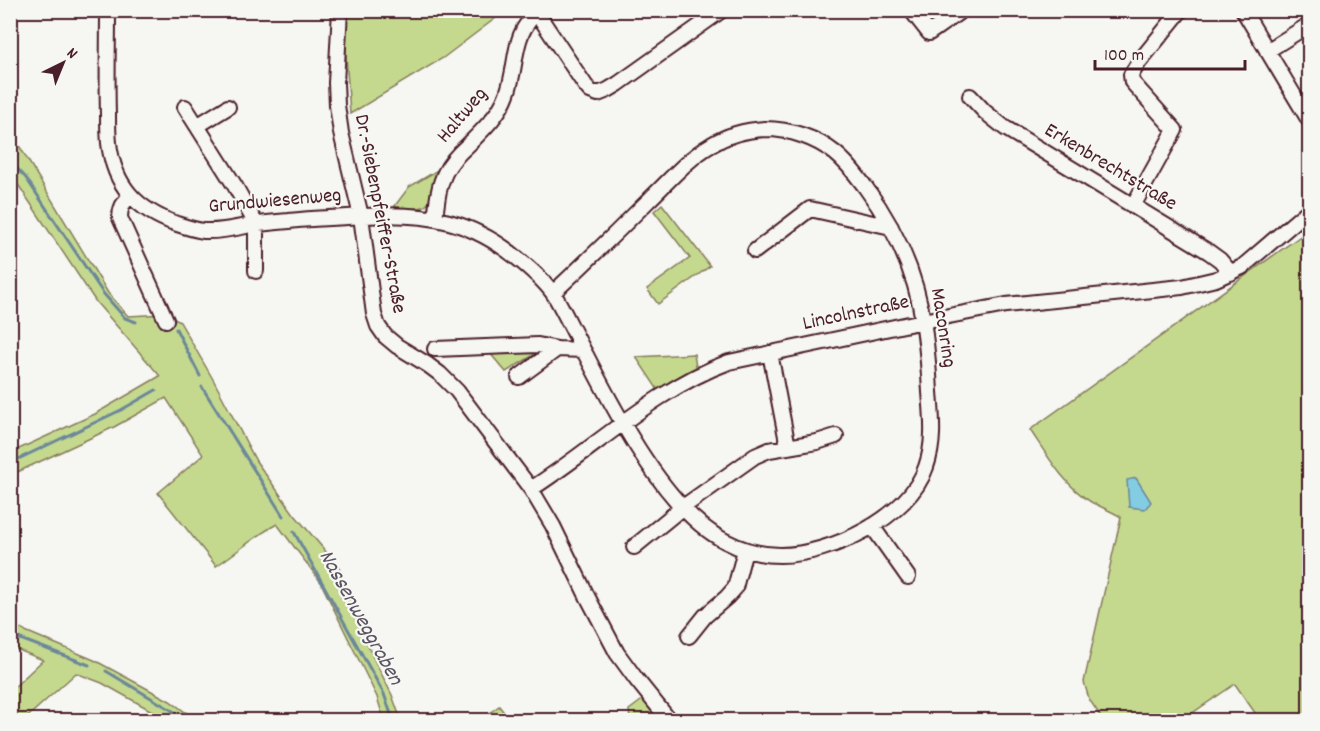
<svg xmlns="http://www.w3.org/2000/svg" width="1320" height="731" font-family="Dekko,sans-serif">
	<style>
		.green { fill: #c4d98e; stroke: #877c5c; stroke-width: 1.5 }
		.water { fill: #82cde2; stroke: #6c8799; stroke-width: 1.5 }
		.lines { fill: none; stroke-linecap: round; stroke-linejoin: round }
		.stream { stroke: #6c8799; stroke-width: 3 }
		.minor-casing { stroke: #4a1f2b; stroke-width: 18 }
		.minor { stroke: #f6f6f2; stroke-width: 14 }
		.labels { text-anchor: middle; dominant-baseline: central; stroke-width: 4.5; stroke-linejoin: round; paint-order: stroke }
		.street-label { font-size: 21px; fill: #4a1f2b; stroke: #f6f6f2 }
		.water-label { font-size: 22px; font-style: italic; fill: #5b5362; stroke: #f6f6f2 }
	</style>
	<rect width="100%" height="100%" fill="#f6f6f2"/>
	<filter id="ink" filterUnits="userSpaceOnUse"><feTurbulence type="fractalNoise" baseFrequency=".0167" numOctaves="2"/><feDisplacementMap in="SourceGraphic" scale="12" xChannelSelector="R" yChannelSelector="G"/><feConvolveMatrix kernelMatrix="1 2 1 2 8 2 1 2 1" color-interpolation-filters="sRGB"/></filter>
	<g filter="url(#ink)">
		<path class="green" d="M345 11H505L443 58 350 114 344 25Z
			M11 140 20 147 108 293 128 316 166 314 180 322 214 381 256 461 294 514 338 566 372 655 392 695 401 720H384L377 697 320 581 277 524C255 536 236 553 216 566L158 493 203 455 166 398 114 427 11 475 10 453 95 414 160 376 96 302 11 174Z
			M441 168C438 178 434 203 423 207 415 210 402 207 394 207L409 187Z
			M662 204 710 266 658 304 647 289 690 258 654 211Z
			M1309 230V720H1260L1235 684 1182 720H1103L1089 699 1084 682 1121 517C1111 511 1101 507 1091 502 1064 485 1047 455 1030 430Z
			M488 351H540L506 372Z
			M694 354 696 367 660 393 636 357Z
			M11 625 94 660 170 701 196 720H168L102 683 76 673 24 720H11V690L43 660 11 647Z
			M653 692 674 720H630L629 710Z
			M499 706 510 720H480Z"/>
		<path class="water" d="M1136 478 1151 502 1145 509 1129 507 1127 480Z"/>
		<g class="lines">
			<path class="stream" d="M10 161 26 178 103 293 125 318 136 322
				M176 329 200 376
				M202 387 283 516
				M10 463 121 410 156 390
				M294 532 384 694 393 720
				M10 635 89 665
				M106 671 188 720"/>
			<g class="minor-casing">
				<path id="minor" d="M108 10C108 45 107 80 108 114 108 124 108 133 109 143 114 186 137 210 177 224 186 227 195 230 204 231 220 232 236 228 251 225 264 223 276 222 289 221 314 218 339 218 364 216 427 212 473 220 522 262 534 272 547 284 555 296 566 315 575 335 586 355 615 412 667 512 725 541 742 550 761 555 780 555 830 555 909 518 926 467 935 442 932 418 930 392 929 370 927 349 924 327 917 277 896 229 866 188 857 176 848 163 835 153 816 138 790 129 765 129 746 130 727 135 711 145 687 159 668 182 648 201 617 232 585 263 553 293
					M340 10 336 83 337 105 341 133 361 216 374 314 378 326 385 336 397 346 428 365 440 374 457 391 531 489 553 526 587 596 617 653 636 679 669 720
					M535 10 585 85 590 91 598 94 608 90 618 84 722 10
					M911 10 929 33 962 10
					M1243 10 1310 122
					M1267 51 1310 24
					M970 96 985 112 1005 128 1209 252 1220 260 1231 273
					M185 107 235 186 256 224V271
					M197 126 228 107
					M130 196C123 202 120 208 120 218L166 320
					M1133 206 1175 130 1132 82 1131 75 1139 62 1181 10
					M435 219C437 203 438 187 445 173 450 162 459 153 468 145 483 130 500 114 507 94 519 62 510 34 540 10
					M755 251 810 209 891 227
					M435 349 538 345 557 349 583 350
					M770 353 788 447
					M519 377 557 349
					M531 489C597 447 655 389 729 362L923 321 1006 305 1182 287 1216 279 1242 267 1310 209
					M872 526 908 577
					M634 547 683 507 755 456 769 450 817 442 836 436
					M689 636 705 616 727 597 735 588 745 550"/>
			</g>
			<use href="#minor" class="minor"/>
		</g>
	</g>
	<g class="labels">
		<g class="street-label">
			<text transform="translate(463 116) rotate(-50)">Haltweg</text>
			<text transform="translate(1110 168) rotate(31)">Erkenbrechtstraße</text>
			<text transform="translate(275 202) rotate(-5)">Grundwiesenweg</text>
			<text transform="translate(379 214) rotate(79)">Dr.-Siebenpfeiffer-Straße</text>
			<text transform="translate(856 314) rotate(-12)">Lincolnstraße</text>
			<text transform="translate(942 328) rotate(81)">Maconring</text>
		</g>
		<g class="water-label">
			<text transform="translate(360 618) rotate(61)">Nassenweggraben</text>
		</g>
	</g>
	<rect width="1320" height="731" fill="none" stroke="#f6f6f2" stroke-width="36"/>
	<rect x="18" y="18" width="1284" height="695" fill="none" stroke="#4a1f2b" stroke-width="2" filter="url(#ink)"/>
	<g transform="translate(63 63) rotate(43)" stroke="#f6f6f2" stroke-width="4.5" paint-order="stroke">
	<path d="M0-4.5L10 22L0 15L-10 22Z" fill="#4a1f2b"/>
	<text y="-9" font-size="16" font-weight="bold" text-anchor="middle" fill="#4a1f2b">N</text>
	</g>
	<path d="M1095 60v9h150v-9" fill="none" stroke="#4a1f2b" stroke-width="3"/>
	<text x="1104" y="60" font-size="18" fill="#4a1f2b" stroke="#f6f6f2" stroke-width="4.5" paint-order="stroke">100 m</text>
</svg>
